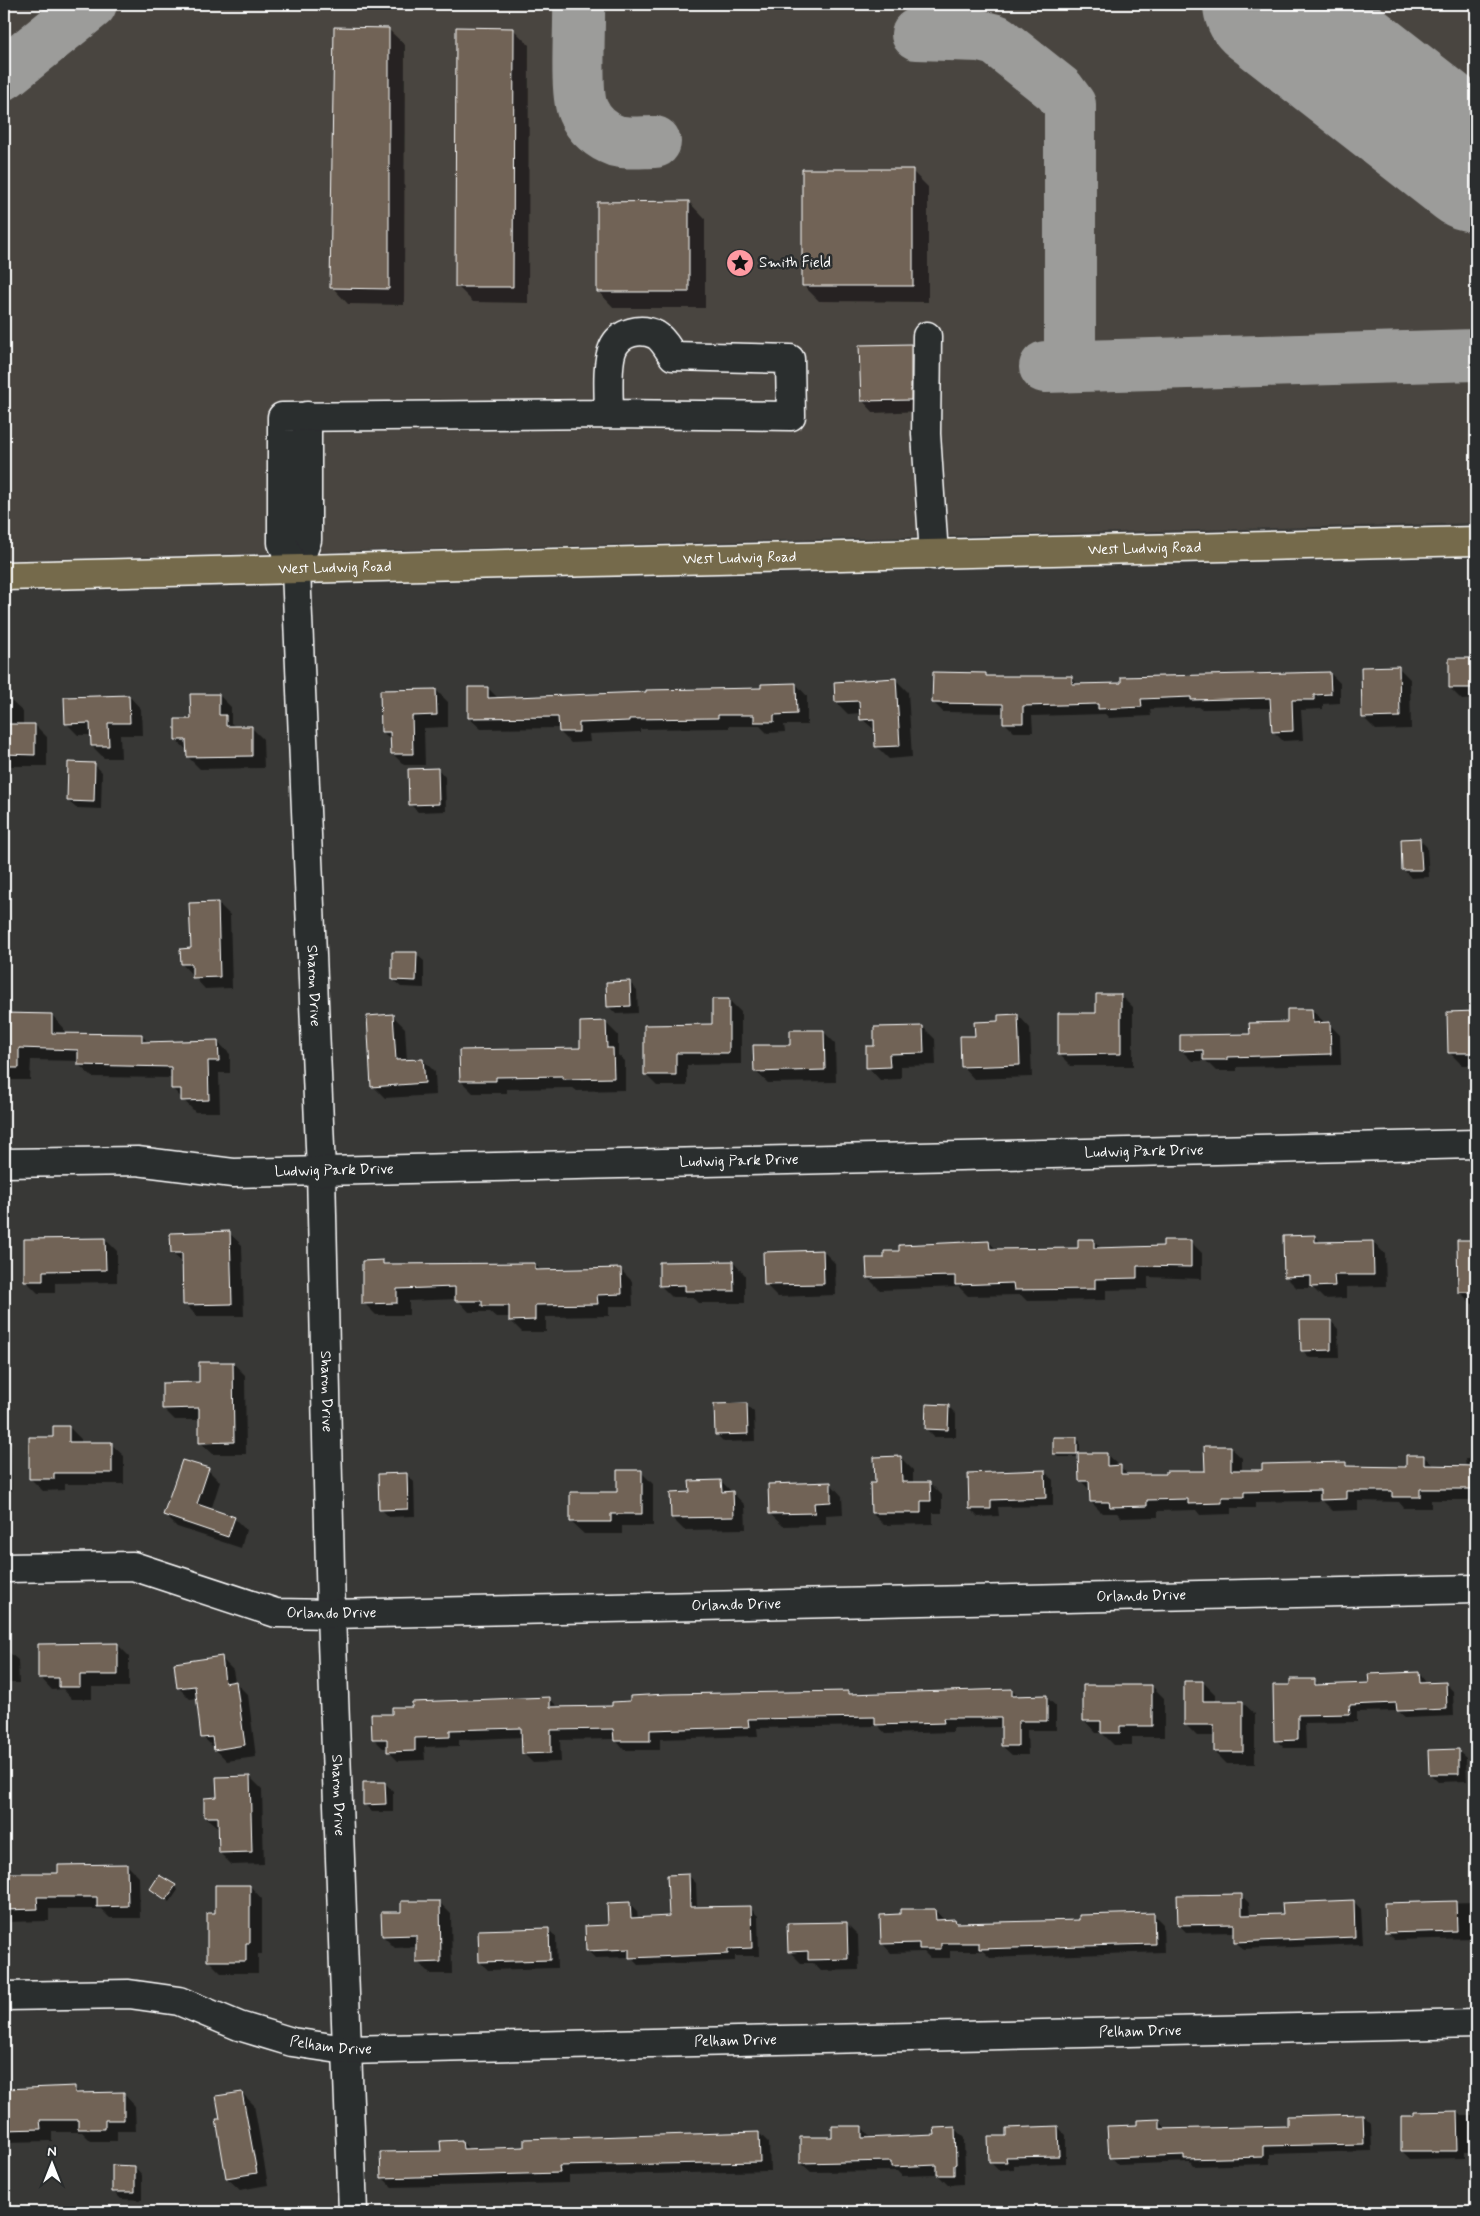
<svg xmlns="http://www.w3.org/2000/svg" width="1480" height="2216" font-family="Mynerve,sans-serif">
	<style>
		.built { fill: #494540 }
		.shadow { fill: #0007 }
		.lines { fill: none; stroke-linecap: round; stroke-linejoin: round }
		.taxiway { stroke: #9c9c9a; stroke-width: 52 }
		.runway { stroke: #9c9c9a; stroke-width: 132 }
		.building { fill: #716457; stroke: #fff }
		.minor-casing { stroke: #fff; stroke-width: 31 }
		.major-casing { stroke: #fff; stroke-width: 31 }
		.minor { stroke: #2a2d2e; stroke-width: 28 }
		.major { stroke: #746b4b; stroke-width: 28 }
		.labels { text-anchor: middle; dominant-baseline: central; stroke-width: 5; stroke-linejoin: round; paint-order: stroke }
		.poi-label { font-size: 15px; fill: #fff; stroke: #2a2d2e; text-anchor: start }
		.street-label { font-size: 15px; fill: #fff; stroke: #2a2d2e }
	</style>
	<rect width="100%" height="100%" fill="#383836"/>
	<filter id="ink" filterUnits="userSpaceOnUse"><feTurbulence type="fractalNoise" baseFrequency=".02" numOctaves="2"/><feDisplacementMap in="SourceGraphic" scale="10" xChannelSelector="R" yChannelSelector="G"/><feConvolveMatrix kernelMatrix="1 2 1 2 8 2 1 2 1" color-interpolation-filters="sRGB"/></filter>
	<g filter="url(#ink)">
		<path class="built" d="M4 4H1476V523L4 560Z"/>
		<path class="shadow" d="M388 29 405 45 404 305 348 304 332 287Z
			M513 29 529 45 528 303 473 302 457 286Z
			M912 171 928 187V302L819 301 803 285Z
			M689 202 705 219V308H614L598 291Z
			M911 345 923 357 922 411 874 413 862 400Z
			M1450 659H1476V699L1462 700 1450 688Z
			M1398 667 1410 679 1411 729 1376 730 1364 718Z
			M1330 673 1340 683V703L1323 704V709L1301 710 1303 740 1283 741 1273 731 1272 708 1202 709 1199 707 1150 709 1151 716 1109 718 1105 714 1032 716 1033 732H1014L1005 723V713L943 712 933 702 985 674 989 678H1072L1079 685Z
			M896 680 908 692 912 757 889 759 877 747 876 731 862 719 861 713 848 714 836 702Z
			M796 684 807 696V725H784L785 732 767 733 760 726H729V728L640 729V732L589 734 590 742 571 743 560 732V728L481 729 469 718 488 688 498 698 763 690Z
			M436 690 448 702V727L424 728 425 765H404L392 753V741L382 731Z
			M219 695 231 707V723L236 727H251L263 739 264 768 200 769 188 757V751L176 740 192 720Z
			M129 696 141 709 142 735H120L121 758H104L92 746V735H78L66 723Z
			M4 700H10L23 712V725H35L47 737V766H4Z
			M94 764 102 772 101 809 76 808 68 801Z
			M438 769 445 777 446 811 418 812 410 804Z
			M1420 840 1427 847 1429 877 1411 878 1404 870Z
			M218 903 230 915 232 988 205 989 182 964Z
			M416 954 424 961V988L401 987 393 980Z
			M629 982 637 990 638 1013 616 1014 608 1006Z
			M1121 995 1133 1007V1066H1071L1059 1054 1098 1014Z
			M729 1000 741 1012V1064L687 1065V1086H657L645 1074 713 1026Z
			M1312 1010 1323 1021V1024H1329L1340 1035 1341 1065 1237 1067V1071H1216L1206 1061H1192L1181 1050 1251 1035 1288 1024Z
			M1448 1013H1476V1065H1462L1450 1053Z
			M4 1015H52L64 1028V1034L142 1036 149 1043 218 1042 230 1054V1073H219L220 1112H195L173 1089 172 1078 92 1077 79 1065 80 1061 31 1060 30 1080H4Z
			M1018 1015 1030 1028 1032 1077 974 1079 962 1066 976 1037Z
			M393 1016 405 1028 407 1061 423 1060 435 1072 436 1095 385 1098 373 1086Z
			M606 1023 618 1035V1055L625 1061V1090L577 1091 573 1088 507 1089V1093H473L461 1081 582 1049Z
			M923 1027 935 1039 936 1065 901 1066V1079L880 1080 868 1067 876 1047Z
			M823 1031 835 1043 836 1082 768 1083 755 1071 791 1046Z
			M229 1233 242 1245 244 1316H197L185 1304 184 1264 172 1253Z
			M1315 1236 1321 1243 1373 1242 1385 1254 1386 1286 1346 1287V1298L1324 1299 1313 1288H1297L1285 1276Z
			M105 1239 117 1251V1282L55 1283V1293H38L26 1281 25 1240Z
			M1093 1240 1102 1249 1164 1247 1191 1242 1202 1253V1279L1148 1277V1289L1106 1290V1300L1027 1301 1021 1295 968 1296 959 1287 880 1290 868 1278 885 1259 901 1252 989 1242 997 1250 1079 1249Z
			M1458 1241H1476V1304H1472L1460 1292Z
			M823 1251 835 1263 836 1295 778 1297 766 1285Z
			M383 1262 387 1266 534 1264 542 1271 620 1269 632 1281 633 1306H609V1316L546 1317V1332H522L510 1320V1317H496L490 1312H469L457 1299 409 1301V1315H376L364 1303Z
			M733 1262 745 1275V1303H699L693 1297H672L660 1285Z
			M1331 1321 1338 1329 1339 1358H1310L1302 1350Z
			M233 1363 245 1375 246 1454H213L200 1442V1420H175L163 1408Z
			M746 1405 754 1412 755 1441 724 1442 716 1434Z
			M948 1406 956 1414V1437H934L926 1429Z
			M69 1427 81 1439V1444H111L124 1456V1484H65V1490L43 1491 31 1479 54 1438Z
			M4 1438 11 1445 12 1491H4Z
			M1077 1438 1080 1442V1455L1106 1454 1129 1475 1206 1472 1230 1447 1242 1458V1471H1264L1346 1464 1350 1468H1407L1424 1457 1434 1466 1466 1467 1465 1459H1476V1502L1474 1500H1431V1508H1404L1399 1502 1358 1501V1510L1333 1511 1323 1501 1255 1502V1508H1232V1514L1200 1515 1196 1510 1158 1511V1517L1122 1518 1117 1513H1102L1091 1502V1491L1080 1480 1079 1457H1058L1055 1454Z
			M901 1458 913 1470V1483H930L942 1495V1513H933V1524L884 1525 872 1513 876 1484Z
			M208 1470 220 1482 211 1510 234 1518 246 1530 241 1548 177 1527 165 1515Z
			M641 1472 653 1484V1526H622V1534H584L571 1522 618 1494Z
			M1045 1472 1053 1480V1506L998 1507 999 1516 978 1517 970 1509Z
			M406 1474 414 1482 415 1516 389 1517 381 1509Z
			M721 1481 745 1505 746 1529 684 1530 672 1518 691 1493Z
			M830 1483 842 1496 843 1514 826 1515V1525L783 1526 770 1514Z
			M117 1644 129 1656V1687H92V1699H72L63 1689 52 1690 40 1677Z
			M4 1648 18 1660 19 1683H4Z
			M221 1658 233 1670 235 1682 248 1695 256 1757 227 1761 203 1737 197 1698 190 1699 178 1687Z
			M1419 1673 1427 1684 1445 1683 1453 1691 1454 1716 1406 1718 1398 1711 1357 1712V1722L1305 1723 1306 1748H1284L1276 1740 1291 1686 1314 1680 1320 1686 1370 1684Z
			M1203 1682 1215 1694V1703L1242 1702 1255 1714V1764H1227L1215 1752V1736H1197L1185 1724Z
			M1152 1686 1164 1698V1737H1132V1745H1114L1102 1733H1096L1084 1720Z
			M1012 1690 1018 1697H1046L1056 1706V1730H1027L1028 1755H1012L1002 1746V1727L953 1728V1732L886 1734 878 1726 757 1728 758 1736 660 1739V1750H624L615 1739 560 1740 561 1762 533 1763 523 1753V1737L459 1740V1746L424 1747 425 1760 398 1761 388 1751V1748H383L373 1738 393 1715 549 1698 559 1708 613 1707 848 1692 851 1695Z
			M1458 1751 1466 1758 1467 1781 1438 1782 1430 1774Z
			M250 1777 262 1789 264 1864 232 1865 220 1853V1829L205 1817 218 1798Z
			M385 1783 393 1791V1812H372L364 1804Z
			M127 1865 139 1877 140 1918H110L101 1909H49V1921L4 1922V1875L59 1874Z
			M688 1875 696 1883 697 1908H750L758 1916 759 1956H735V1961L638 1965 630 1957 595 1958 587 1950 629 1903 637 1911 638 1919 670 1918Z
			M175 1886 178 1890 170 1902 151 1889Z
			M250 1886 262 1899V1954H258V1973H221L209 1961 216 1914Z
			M1241 1895 1249 1903 1250 1916 1284 1915 1353 1901 1361 1909 1363 1944 1243 1949 1235 1941V1932L1187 1933 1179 1925Z
			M439 1902 451 1914 452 1974H430L418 1962 417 1947 395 1948 383 1936 402 1913Z
			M1476 1902V1938L1394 1940 1386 1932 1385 1904Z
			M935 1910 944 1920 955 1921 958 1924 1080 1921 1154 1915 1163 1924 1164 1952 990 1958 983 1951H950V1958H930L924 1952 891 1953 882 1943 901 1915Z
			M846 1923 858 1935 859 1970 821 1971 813 1963H801L789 1951Z
			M548 1929 556 1937 557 1968 488 1970 480 1962Z
			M74 2088 81 2094 123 2093 135 2106 136 2131H117V2141H91L82 2132H52V2141L4 2142V2089Z
			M242 2093 254 2105 268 2185 240 2190 227 2178 217 2120H222Z
			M1457 2112 1461 2116H1476V2152H1465V2158L1410 2159 1402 2151Z
			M1363 2115 1371 2123 1372 2151 1270 2154V2164L1193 2166 1190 2162 1118 2165 1110 2157 1159 2120 1167 2130 1289 2127Z
			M862 2127 871 2139 936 2137 954 2128 964 2138 965 2174H963V2184L948 2185 938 2175 902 2176 897 2171 811 2172 801 2163 833 2138Z
			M1058 2127 1066 2135V2163L1014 2165V2169L998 2170 990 2162Z
			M759 2133 769 2143 770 2171 569 2176V2183L392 2187 382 2177 442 2152 462 2142 470 2150 525 2148Z
			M135 2167 142 2175V2200L121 2199 113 2191Z"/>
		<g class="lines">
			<path class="taxiway" d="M579 4C580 27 575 93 583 111 589 125 602 136 616 141 628 144 643 142 655 142
				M917 34 980 36 996 40 1059 90 1070 105V366
				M4 74 91 4
				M1045 367 1476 355"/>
			<path class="runway" d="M1269 4 1476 166"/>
		</g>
		<path class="building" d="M334 27 389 28V289L330 288Z
			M456 27 514 28 513 287H455Z
			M802 169H913V286H802Z
			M689 201V292H597V202Z
			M911 344V400L861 401 859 345Z
			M1449 658H1476V688H1449Z
			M1399 666 1400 717 1362 718 1361 667Z
			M933 672 986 673V676H1072V684L1121 683V677L1330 672 1331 694 1314 695V700H1292L1293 731 1272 732 1270 698 1191 700V697L1141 699 1142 707 1098 709V704L1023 706V723H1003V704L932 703Z
			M896 678 900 746 875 747 874 719 860 720 859 701 835 702 834 682Z
			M796 683 797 714 774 715V722H754V715H718V718L629 719V721L579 723V732H559L558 717 468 718V687H488V698L646 692V690L761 688V684Z
			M436 689 437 715 412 716 413 754H391L390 732H381L380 690Z
			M190 694H219V715H226V726H252V756L187 757 186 740H175V719H191Z
			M129 695 130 723H108L109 746H91L90 723 65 724 64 697Z
			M4 724H35V755L4 754Z
			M68 762 95 763 94 802 67 801Z
			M438 768 439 804 409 805 408 769Z
			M1420 838 1422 870H1402L1401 839Z
			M218 902 220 977 192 978V964H181L180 949 191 948 189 903Z
			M392 952H417L416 981 392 980Z
			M630 981 631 1006 607 1007 606 982Z
			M1096 994H1121V1054L1058 1055V1013H1096Z
			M712 999H729V1053H676V1075H644V1025L712 1024Z
			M1287 1009H1312L1313 1023 1330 1022 1331 1054 1227 1057V1060H1203V1050L1180 1051V1035L1250 1034 1249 1023 1287 1022Z
			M1476 1011V1035H1473V1053H1448L1447 1012Z
			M4 1013 52 1014V1033L142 1034V1042L218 1040 219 1061H208L209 1100 181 1101V1089H171V1067L78 1065V1050L19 1048V1068H4Z
			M393 1014 396 1060 423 1059 425 1083 371 1087 367 1016Z
			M1018 1014 1020 1065 961 1067 960 1036H975L974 1022 998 1021V1015Z
			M606 1021 607 1048H613L614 1078 563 1079V1076L496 1077V1081H460L459 1050 580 1048V1022Z
			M923 1026 924 1053 889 1054 890 1067 866 1068V1046H874V1027Z
			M790 1030H824L825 1070 754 1072 753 1045H790Z
			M230 1231 232 1304 183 1305 182 1253H171L170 1233Z
			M1315 1235V1242L1373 1241 1374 1275H1334L1335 1286 1311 1287V1276L1284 1277 1283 1236Z
			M105 1238 106 1270 43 1271V1281H24V1239Z
			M1078 1239H1094V1248L1163 1246V1240H1191V1267L1137 1266V1278L1095 1279V1289L1014 1290 1013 1283 955 1285V1276L867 1278 866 1258H884V1251H899V1245L989 1241 990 1249 1078 1248Z
			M1457 1240H1476V1292H1458Z
			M823 1250 824 1284 764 1285 763 1252Z
			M383 1260V1264L535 1263V1270L621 1268 622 1294 597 1295 598 1304 535 1305V1320L509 1321V1306H482V1301H455V1287L397 1289V1303L362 1304V1261Z
			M733 1261 734 1291H685V1285L659 1286V1262Z
			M1300 1320H1331V1350L1301 1351Z
			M199 1362H233L234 1442 199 1443V1408L162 1409V1383L199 1382Z
			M747 1403 748 1434 715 1435 714 1404Z
			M926 1404 949 1405 948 1430 925 1429Z
			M53 1426H69V1442H112V1473H54V1479H29V1437H53Z
			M1053 1437H1077V1454H1053Z
			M1204 1446H1231V1470H1262V1464L1346 1462V1466L1406 1467V1455H1424V1465L1476 1466V1489H1420V1497H1392V1491H1347V1499L1320 1500V1490L1244 1492V1497H1222V1503L1188 1504V1499L1147 1500V1506L1110 1507 1109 1502H1090L1089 1481H1079L1078 1453H1107V1466L1121 1465V1474H1166V1471H1205Z
			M901 1456 902 1482H930L931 1501H921V1513H871L870 1483H875L874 1457Z
			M182 1460 209 1468 197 1504 235 1517 228 1537 163 1515Z
			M617 1470H642V1514H611V1522H570V1492H617Z
			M1045 1470 1046 1498 991 1500V1509H969L968 1473Z
			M407 1473 408 1509 379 1510 378 1474Z
			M721 1480 722 1492 733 1491 734 1517 671 1518 670 1493 690 1492 689 1481Z
			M831 1482V1502L814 1503 815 1513 769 1514 768 1484Z
			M118 1643V1675H80V1687H59V1678H38V1644Z
			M222 1656 225 1683 236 1681 245 1745 214 1750 212 1737 201 1738 195 1686 177 1688 174 1663Z
			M1419 1672 1420 1683 1446 1682 1447 1709 1397 1711 1396 1703 1349 1705 1350 1714 1298 1715V1740L1274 1741 1273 1685H1290V1679H1315V1685L1369 1683 1368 1674Z
			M1184 1681H1203V1701H1243V1752H1214V1725H1184Z
			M1083 1685H1152V1726H1120V1733H1101V1721H1083Z
			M1012 1689V1696L1047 1695V1721H1018V1746H1001V1718H943L944 1723 875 1725V1717L748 1719 749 1727 650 1730V1741H614L613 1729 551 1730V1753L522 1754 521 1728 450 1730V1737L415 1738V1751L387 1752V1739H372L371 1714H392V1707H412V1702L550 1697V1707L612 1706V1702L630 1701V1696L666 1694 848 1691V1694Z
			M1459 1749V1774H1429L1428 1750Z
			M250 1776 252 1852 219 1853 218 1817H204V1798L217 1797 216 1777Z
			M363 1782H385L386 1804 363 1805Z
			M127 1864 128 1906 97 1907V1897H37L38 1909 4 1910V1873H58V1865Z
			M689 1874 690 1907 751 1906 752 1948 728 1949V1954L629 1958V1949L586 1951 585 1926 608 1925 607 1903 630 1902 631 1918 669 1916 667 1875Z
			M159 1875 176 1885 166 1900 150 1889Z
			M215 1885H250V1943H246V1961H207V1913H215Z
			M1242 1894V1915L1283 1914 1282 1903 1354 1900 1355 1937 1234 1942V1924L1178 1925 1177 1895Z
			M401 1901H440L441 1962 416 1963V1935L382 1936 381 1912H401Z
			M1456 1901 1457 1931 1385 1933 1384 1903Z
			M900 1909H935L936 1920 955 1919 956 1923 1079 1920V1915L1154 1913 1155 1944 979 1949V1943H941V1949H919V1943L881 1944 880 1915 900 1914Z
			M847 1922 848 1959 808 1960V1951L788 1952 787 1923Z
			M549 1928 550 1960 479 1962 478 1930Z
			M75 2086V2093L124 2092V2120H105V2129H78V2120H40L41 2129 4 2130V2089Z
			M242 2092 257 2173 226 2178 216 2119H220L216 2096Z
			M1457 2111 1458 2151H1401V2116H1414V2112Z
			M1363 2114 1364 2144 1263 2146V2157L1184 2159V2155L1109 2158 1107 2126 1137 2125V2120L1160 2119V2129L1287 2126V2116Z
			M832 2126H862V2138L935 2135 934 2128 955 2127 956 2164 954 2165V2175H937V2165L891 2167V2161L800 2163V2137H832Z
			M1058 2126 1059 2156 1006 2157 1007 2162H989L988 2136H1006V2128Z
			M759 2132 760 2162 559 2166 560 2173 381 2178 380 2152 441 2151 440 2141 462 2140 463 2149 524 2147V2139Z
			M112 2165 135 2166V2192H112Z"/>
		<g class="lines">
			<g class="minor-casing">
				<g id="minor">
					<path d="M927 336 926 434 934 555"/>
					<path id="s1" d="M307 416V540L296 570 321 1171 331 1614 353 2212"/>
					<path d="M296 570 282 543V417L609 414C609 397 606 363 613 348 620 332 641 327 656 335 663 339 668 349 673 356L790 359 791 416 609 414"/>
					<path id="s2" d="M4 1163 137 1161 233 1173 1476 1144"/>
					<path id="s3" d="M4 1568 133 1566 276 1613 331 1614 1476 1589"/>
					<path id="s4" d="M4 1996 129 1994 179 2001 239 2026 292 2042 346 2050 1476 2024"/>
				</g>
			</g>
			<g class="major-casing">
				<g id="major">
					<path id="s5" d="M4 576 1476 541"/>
				</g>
			</g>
			<use href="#minor" class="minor"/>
			<use href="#major" class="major"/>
		</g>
	</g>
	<defs>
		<g id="sight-disc" transform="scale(1.4375)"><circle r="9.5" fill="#ff9aa2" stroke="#2a2d2e"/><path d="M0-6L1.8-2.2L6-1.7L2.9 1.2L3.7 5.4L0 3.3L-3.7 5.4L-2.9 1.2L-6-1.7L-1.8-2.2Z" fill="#111"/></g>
	</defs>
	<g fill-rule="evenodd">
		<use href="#sight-disc" x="740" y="263"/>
	</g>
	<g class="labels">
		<g class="poi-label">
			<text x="759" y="263">Smith Field</text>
		</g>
		<g class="street-label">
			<text stroke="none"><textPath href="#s5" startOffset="1141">West Ludwig Road</textPath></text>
			<text stroke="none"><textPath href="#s5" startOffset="736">West Ludwig Road</textPath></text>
			<text stroke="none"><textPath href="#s5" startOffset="331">West Ludwig Road</textPath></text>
			<text stroke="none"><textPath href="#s1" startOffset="572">Sharon Drive</textPath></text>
			<text stroke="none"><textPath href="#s2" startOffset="1141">Ludwig Park Drive</textPath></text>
			<text stroke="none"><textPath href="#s2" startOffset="736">Ludwig Park Drive</textPath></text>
			<text stroke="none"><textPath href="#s2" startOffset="331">Ludwig Park Drive</textPath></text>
			<text stroke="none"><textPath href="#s1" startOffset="978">Sharon Drive</textPath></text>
			<text stroke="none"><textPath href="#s3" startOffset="1145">Orlando Drive</textPath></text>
			<text stroke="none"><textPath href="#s3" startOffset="740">Orlando Drive</textPath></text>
			<text stroke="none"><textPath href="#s3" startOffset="335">Orlando Drive</textPath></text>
			<text stroke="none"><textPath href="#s1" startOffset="1382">Sharon Drive</textPath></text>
			<text stroke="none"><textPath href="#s4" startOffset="1145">Pelham Drive</textPath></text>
			<text stroke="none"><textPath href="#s4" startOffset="740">Pelham Drive</textPath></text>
			<text stroke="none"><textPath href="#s4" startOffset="335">Pelham Drive</textPath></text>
		</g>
	</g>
	<rect width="1480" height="2216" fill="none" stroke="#2a2d2e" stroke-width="20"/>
	<rect x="10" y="10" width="1460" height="2196" fill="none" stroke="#fff" stroke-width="2" filter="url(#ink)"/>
	<g transform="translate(52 2164)" stroke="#2a2d2e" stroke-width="4" paint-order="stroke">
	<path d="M0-4L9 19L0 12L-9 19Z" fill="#ffffff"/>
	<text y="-8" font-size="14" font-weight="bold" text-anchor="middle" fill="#ffffff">N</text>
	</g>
</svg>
